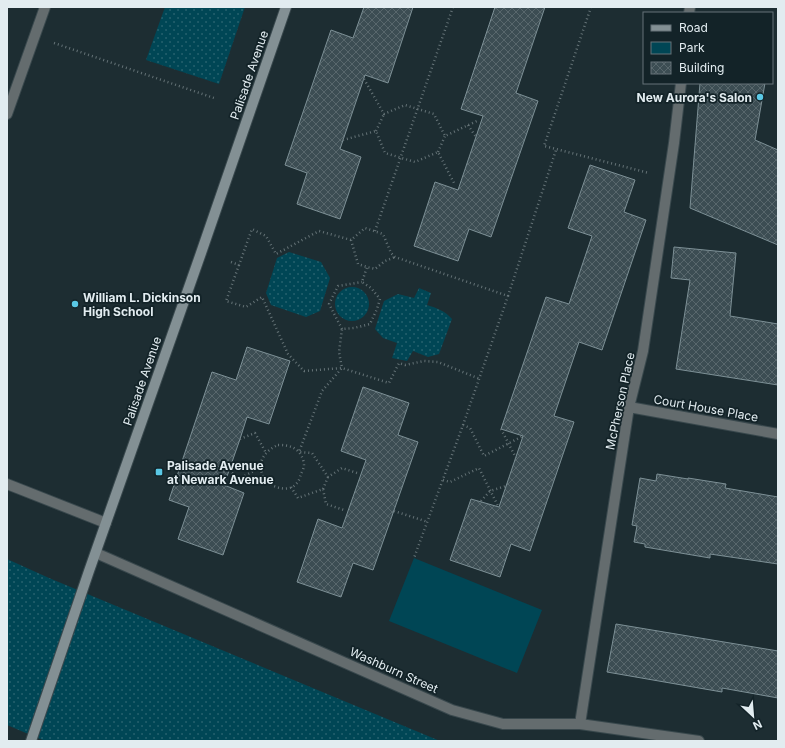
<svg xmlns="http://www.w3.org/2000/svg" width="785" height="748" font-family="Inter,sans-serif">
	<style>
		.green { fill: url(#green-dots) }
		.pitch { fill: #004655 }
		.building { fill: url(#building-cross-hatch); stroke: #7d9096 }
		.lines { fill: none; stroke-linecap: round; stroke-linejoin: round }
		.lane-casing { stroke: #39484d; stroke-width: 12 }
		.street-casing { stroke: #39484d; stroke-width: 12 }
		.secondary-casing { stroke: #39484d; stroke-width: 12 }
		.path { stroke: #657377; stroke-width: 2.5; stroke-dasharray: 1 3; stroke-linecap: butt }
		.lane { stroke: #646c6e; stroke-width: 10 }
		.street { stroke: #646c6e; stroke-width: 10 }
		.secondary { stroke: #839094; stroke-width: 10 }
		.poi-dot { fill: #5ac8e5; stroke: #132328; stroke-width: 1.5 }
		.labels { text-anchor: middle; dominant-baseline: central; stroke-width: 3.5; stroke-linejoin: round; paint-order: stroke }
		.street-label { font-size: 12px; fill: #e2ecf0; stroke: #132328 }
		.poi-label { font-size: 12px; font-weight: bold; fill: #e2ecf0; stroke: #132328; text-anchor: start }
	</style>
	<defs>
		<pattern id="green-dots" width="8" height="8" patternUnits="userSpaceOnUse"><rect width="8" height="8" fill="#004655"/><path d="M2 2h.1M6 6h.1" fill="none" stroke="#25616e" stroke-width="1.8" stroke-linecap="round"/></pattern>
		<pattern id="building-cross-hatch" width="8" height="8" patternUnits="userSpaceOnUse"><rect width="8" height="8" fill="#3c4d53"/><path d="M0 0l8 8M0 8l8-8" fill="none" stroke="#58676c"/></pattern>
	</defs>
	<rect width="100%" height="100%" fill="#1d2d32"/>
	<path class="green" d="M165 7H245L219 84 146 60Z
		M289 252 321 262 330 278 320 311 306 317 271 305 266 293 277 258Z
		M335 304a17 17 0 1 1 34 0a17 17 0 1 1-34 0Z
		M419 288 431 293 427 305C437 308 445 311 452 319L439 354 428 357 413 351 407 361 392 358 397 343 383 338 375 329 384 301 398 294 414 298Z
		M7 559 49 578 440 741H45L7 725Z"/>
	<path class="pitch" d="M414 558 542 610 517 673 389 621Z"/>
	<path class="building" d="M364 7H413L388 83 365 75 340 149 361 157 340 219 297 204 307 173 285 165 331 30 353 38Z
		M495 7H545L516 93 538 101 491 237 469 229 458 261 414 246 435 182 458 190 483 116 461 109Z
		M700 83H765L755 140 778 150V245L690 208Z
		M590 165 635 180 624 212 646 220 602 350 579 342 554 416 574 422 530 551 511 544 500 577 450 560 471 499 499 507 523 436 501 429 546 297 569 304 592 236 568 228Z
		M674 247 736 253 730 316 778 324V385L676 369 690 280 671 278Z
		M247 347 290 361 269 424 247 417 240 439 224 485 244 493 223 555 178 539 189 507 169 500 212 372 236 380Z
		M363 387 409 403 398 435 418 442 373 570 353 563 341 597 297 582 318 519 342 528 366 460 341 451Z
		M657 474 688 479V478L726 484 725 488 778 497V564L710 554V558L645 547V544L634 542 637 526 632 525 640 478 656 481Z
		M616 624 778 651V698L722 688V692L607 672Z"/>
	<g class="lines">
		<g class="lane-casing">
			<path id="lane" d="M7 114 45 7
				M7 484 106 523"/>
		</g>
		<g class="street-casing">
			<path id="street" d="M689 13 690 7
				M629 407 778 434
				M96 553 452 710 503 724H580L699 741
				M580 724 629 407 643 351 674 143 681 83"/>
		</g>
		<g class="secondary-casing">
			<path id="secondary" d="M31 741 89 571 201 253 286 7"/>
		</g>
		<path class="path" d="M591 7 544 146 649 173
			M54 43 214 98
			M364 79 384 114 405 105 434 114 445 136 477 121
			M468 125 476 137
			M376 131 384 114
			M343 140 376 131 385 153 415 162 438 152 455 185
			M438 152 445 136
			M375 231 453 7
			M351 240 358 264 367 267 375 269 385 261 395 257
			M231 262 239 265 252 229 266 236 276 254 319 231 351 240 365 228 383 234 391 253 395 257 508 296 463 425 414 558
			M239 265 226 301 246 307 262 297 288 354 304 371 342 368 389 383 399 363 405 365 424 361 438 362 480 379
			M508 296 556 150
			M342 329 329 304 338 286 362 282
			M463 425 470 428 484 456 523 436
			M501 429 516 458
			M240 439 255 433 266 453
			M278 445C289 445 297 447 302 457 303 459 304 463 304 465 304 468 302 472 301 474 300 477 299 481 297 483 290 493 271 488 265 479 255 464 264 451 278 445Z
			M229 470 239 479 261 467
			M357 473 342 468 328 477 312 453 299 452 322 391 342 368 339 352 342 329 354 328 370 324 377 309 380 299 371 288 362 282 367 267
			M443 480 450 482 479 468 499 508
			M291 487 298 498 323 489 326 504 344 510
			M323 489 328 477
			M481 501 490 491 506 486
			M394 511 428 522"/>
		<use href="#lane" class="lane"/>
		<use href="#street" class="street"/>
		<use href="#secondary" class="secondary"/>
	</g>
	<g class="poi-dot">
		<circle cx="760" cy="97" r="4"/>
		<circle cx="75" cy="304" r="4"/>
		<rect x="155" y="468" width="8" height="8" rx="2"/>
	</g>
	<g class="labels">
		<g class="street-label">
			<text transform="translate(249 75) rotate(-71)">Palisade Avenue</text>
			<text transform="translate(142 381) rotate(-71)">Palisade Avenue</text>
			<text transform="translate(620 401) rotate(-78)">McPherson Place</text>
			<text transform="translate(706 408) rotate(10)">Court House Place</text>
			<text transform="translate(394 670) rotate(24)">Washburn Street</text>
		</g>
		<g class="poi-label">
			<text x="752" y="97" text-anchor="end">New Aurora's Salon</text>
			<text x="83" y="297">William L. Dickinson<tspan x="83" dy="14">High School</tspan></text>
			<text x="167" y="465">Palisade Avenue<tspan x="167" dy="14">at Newark Avenue</tspan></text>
		</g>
	</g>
	<rect width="785" height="748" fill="none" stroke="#e2ecf0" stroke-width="16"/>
	<rect x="643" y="12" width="130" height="72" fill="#132328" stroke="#667378"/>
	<rect x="651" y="25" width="20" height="6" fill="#839094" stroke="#667378"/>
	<text x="679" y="32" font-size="12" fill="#e2ecf0">Road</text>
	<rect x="651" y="42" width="20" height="12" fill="#004655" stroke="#667378"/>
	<text x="679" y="52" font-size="12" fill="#e2ecf0">Park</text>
	<rect x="651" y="62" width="20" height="12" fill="url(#building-cross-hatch)" stroke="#667378"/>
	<text x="679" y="72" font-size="12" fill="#e2ecf0">Building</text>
	<g transform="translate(753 716) rotate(154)" stroke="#132328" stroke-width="3" paint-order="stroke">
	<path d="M0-3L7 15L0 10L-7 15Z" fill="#e2ecf0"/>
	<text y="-6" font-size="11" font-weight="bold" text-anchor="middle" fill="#e2ecf0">N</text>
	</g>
</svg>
